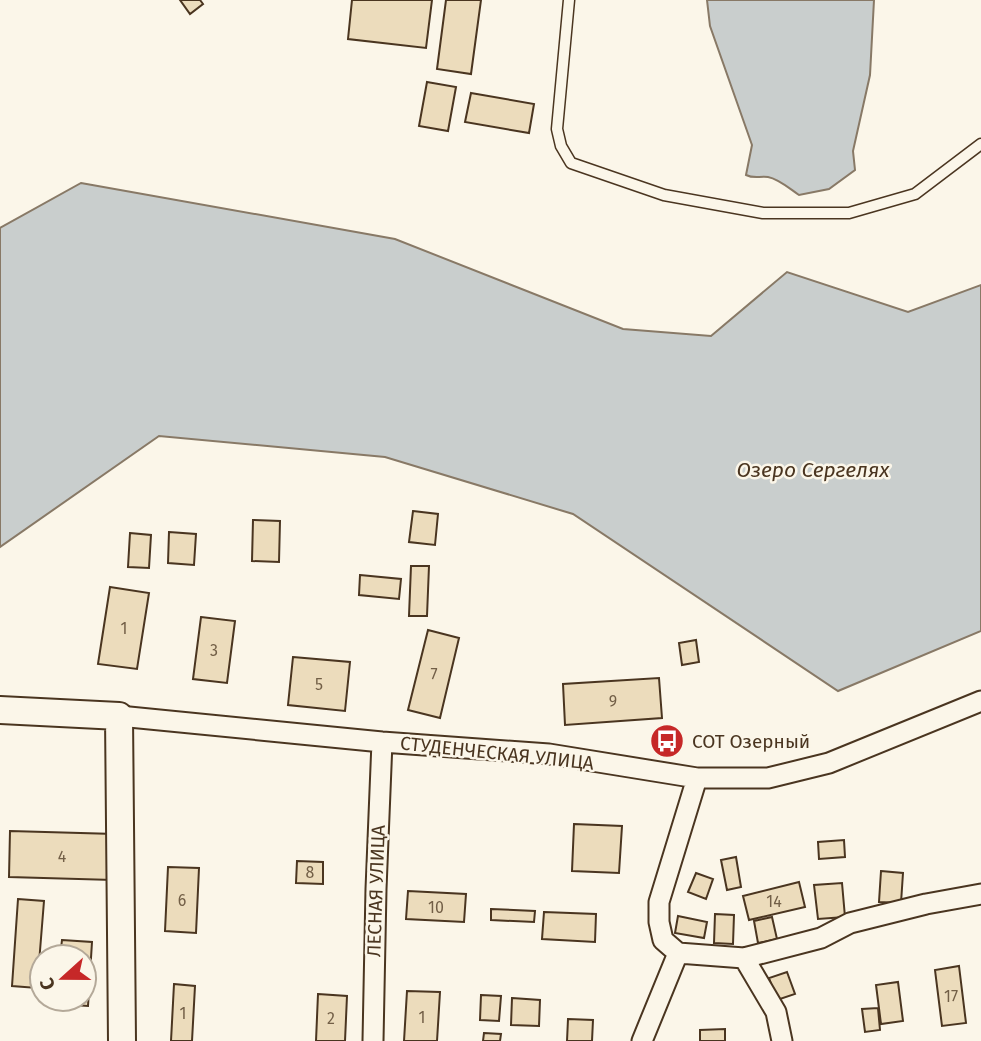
<svg xmlns="http://www.w3.org/2000/svg" width="981" height="1041" font-family="'Fira Sans',sans-serif">
	<style>
		.water { fill: #c9cecd; stroke: #887966; stroke-width: 2 }
		.building { fill: #ecdcbc; stroke: #4a3520; stroke-width: 2 }
		.lines { fill: none; stroke-linecap: round; stroke-linejoin: round }
		.lane-casing { stroke: #4a3520; stroke-width: 13 }
		.street-casing { stroke: #4a3520; stroke-width: 23 }
		.secondary-casing { stroke: #4a3520; stroke-width: 30 }
		.lane { stroke: #fbf6e9; stroke-width: 10 }
		.street { stroke: #fbf6e9; stroke-width: 19 }
		.secondary { stroke: #fbf6e9; stroke-width: 26 }
		.labels { text-anchor: middle; dominant-baseline: central; stroke-width: 5; stroke-linejoin: round; paint-order: stroke }
		.number-label { font-size: 16px; fill: #725f47 }
		.poi-label { font-size: 19px; fill: #4a3520; stroke: #fbf6e9; text-anchor: start }
		.street-label { font-size: 19px; fill: #4a3520; stroke: #fbf6e9 }
		.water-label { font-size: 21px; font-style: italic; fill: #4a3520; stroke: #fbf6e9 }
	</style>
	<rect width="100%" height="100%" fill="#fbf6e9"/>
	<path class="water" d="M707 0H874L870 75 853 151 855 170 829 189 799 195C790 189 779 179 768 177 759 176 754 179 746 175L752 145 710 26Z
		M81 183 395 239 623 329 711 336 787 272 908 312 981 285V631L838 691 573 514 385 457 159 436 0 547V228Z"/>
	<path class="building" d="M180 0H200L203 4 190 14Z
		M352 0H432L426 48 348 39Z
		M446 0H481L471 74 437 69Z
		M427 82 456 87 448 131 419 126Z
		M471 93 534 104 529 133 465 122Z
		M413 511 438 514 435 545 409 542Z
		M253 520 280 521 279 562 252 561Z
		M169 532 196 534 194 565 168 563Z
		M130 533 151 535 149 568 128 567Z
		M411 566H429L427 616H409Z
		M360 575 401 579 399 599 359 595Z
		M110 587 149 593 137 669 98 664Z
		M201 617 235 621 227 683 193 679Z
		M428 630 459 638 440 718 408 710Z
		M696 640 699 662 682 665 679 643Z
		M293 657 350 662 345 711 288 705Z
		M659 678 662 718 565 725 563 684Z
		M574 824 622 826 619 873 572 871Z
		M10 831 115 834 113 880 9 877Z
		M844 840 845 857 819 859 818 842Z
		M736 857 741 887 727 890 721 860Z
		M297 861 323 862V884L296 883Z
		M168 867 199 868 196 933 165 931Z
		M881 871 903 873 901 903 879 902Z
		M696 873 713 879 706 899 688 892Z
		M799 882 805 907 749 920 743 896Z
		M842 883 845 917 818 919 814 885Z
		M408 891 466 894 464 922 406 919Z
		M18 899 44 901 37 988 12 986Z
		M491 909 535 911 534 922 491 920Z
		M544 912 596 914 595 942 542 939Z
		M715 914 734 915 733 944 714 943Z
		M678 916 707 922 704 938 675 933Z
		M772 917 777 939 758 943 754 921Z
		M62 940 92 942 88 1006 57 1004V999H84V957H60Z
		M959 966 966 1023 942 1026 935 970Z
		M787 972 795 994 777 1000 769 978Z
		M898 982 903 1021 881 1024 876 985Z
		M174 984 195 986 192 1041H171Z
		M407 991 440 992 437 1041H404Z
		M318 994 347 996 345 1041H316Z
		M481 995 501 996 499 1021 480 1020Z
		M512 998 540 1000 539 1026 511 1025Z
		M878 1008 880 1030 865 1032 862 1009Z
		M568 1019 593 1020 592 1041H567Z
		M725 1029V1041H700V1030Z
		M484 1033 501 1034 500 1041H483Z"/>
	<g class="lines">
		<g class="lane-casing">
			<path id="lane" d="M569 0 557 129 561 146 571 163 664 195 763 213H849L915 194 981 144"/>
		</g>
		<g class="street-casing">
			<path id="street" d="M119 716 382 742 549 754 697 778H768L829 763 981 701
				M697 778 659 902V922L663 940 678 953 744 958 821 938 850 923 926 904 981 894
				M744 958 776 1012 782 1041
				M373 1041 376 889 382 742
				M642 1041 678 953"/>
		</g>
		<g class="secondary-casing">
			<path id="secondary" d="M0 710 119 716 122 1041"/>
		</g>
		<use href="#lane" class="lane"/>
		<use href="#street" class="street"/>
		<use href="#secondary" class="secondary"/>
	</g>
	<defs>
		<g id="bus-disc" transform="scale(1.75)"><circle r="9.5" fill="#c62828" stroke="#fbf6e9"/><path d="M-5-6H5V4H4V6H2V4H-2V6H-4V4H-5ZM-3.5-4V0h7V-4ZM-3.5 1.2v1.5H-2V1.2ZM2 1.2v1.5H3.5V1.2Z" fill="#fff"/></g>
	</defs>
	<g fill-rule="evenodd">
		<use href="#bus-disc" x="667" y="741"/>
	</g>
	<g class="labels">
		<g class="number-label">
			<text x="124" y="628">1</text>
			<text x="214" y="650">3</text>
			<text x="434" y="674">7</text>
			<text x="319" y="684">5</text>
			<text x="613" y="701">9</text>
			<text x="62" y="856">4</text>
			<text x="310" y="872">8</text>
			<text x="182" y="900">6</text>
			<text x="774" y="901">14</text>
			<text x="436" y="907">10</text>
			<text x="951" y="996">17</text>
			<text x="183" y="1013">1</text>
			<text x="422" y="1017">1</text>
			<text x="331" y="1018">2</text>
		</g>
		<g class="poi-label">
			<text x="692" y="741">СОТ Озерный</text>
		</g>
		<g class="street-label">
			<text transform="translate(497 753) rotate(6)">СТУДЕНЧЕСКАЯ УЛИЦА</text>
			<text transform="translate(376 891) rotate(-88)">ЛЕСНАЯ УЛИЦА</text>
		</g>
		<g class="water-label">
			<text x="813" y="470">Озеро Сергелях</text>
		</g>
	</g>
	<g transform="translate(63 978) rotate(249)"><circle r="33" fill="#fbf6e9" stroke="#b4a999" stroke-width="2"/>
	<path d="M0-5L12 26L0 18L-12 26Z" fill="#c62828"/>
	<text y="-10" font-size="19" font-weight="bold" text-anchor="middle" fill="#4a3520">С</text>
	</g>
</svg>
